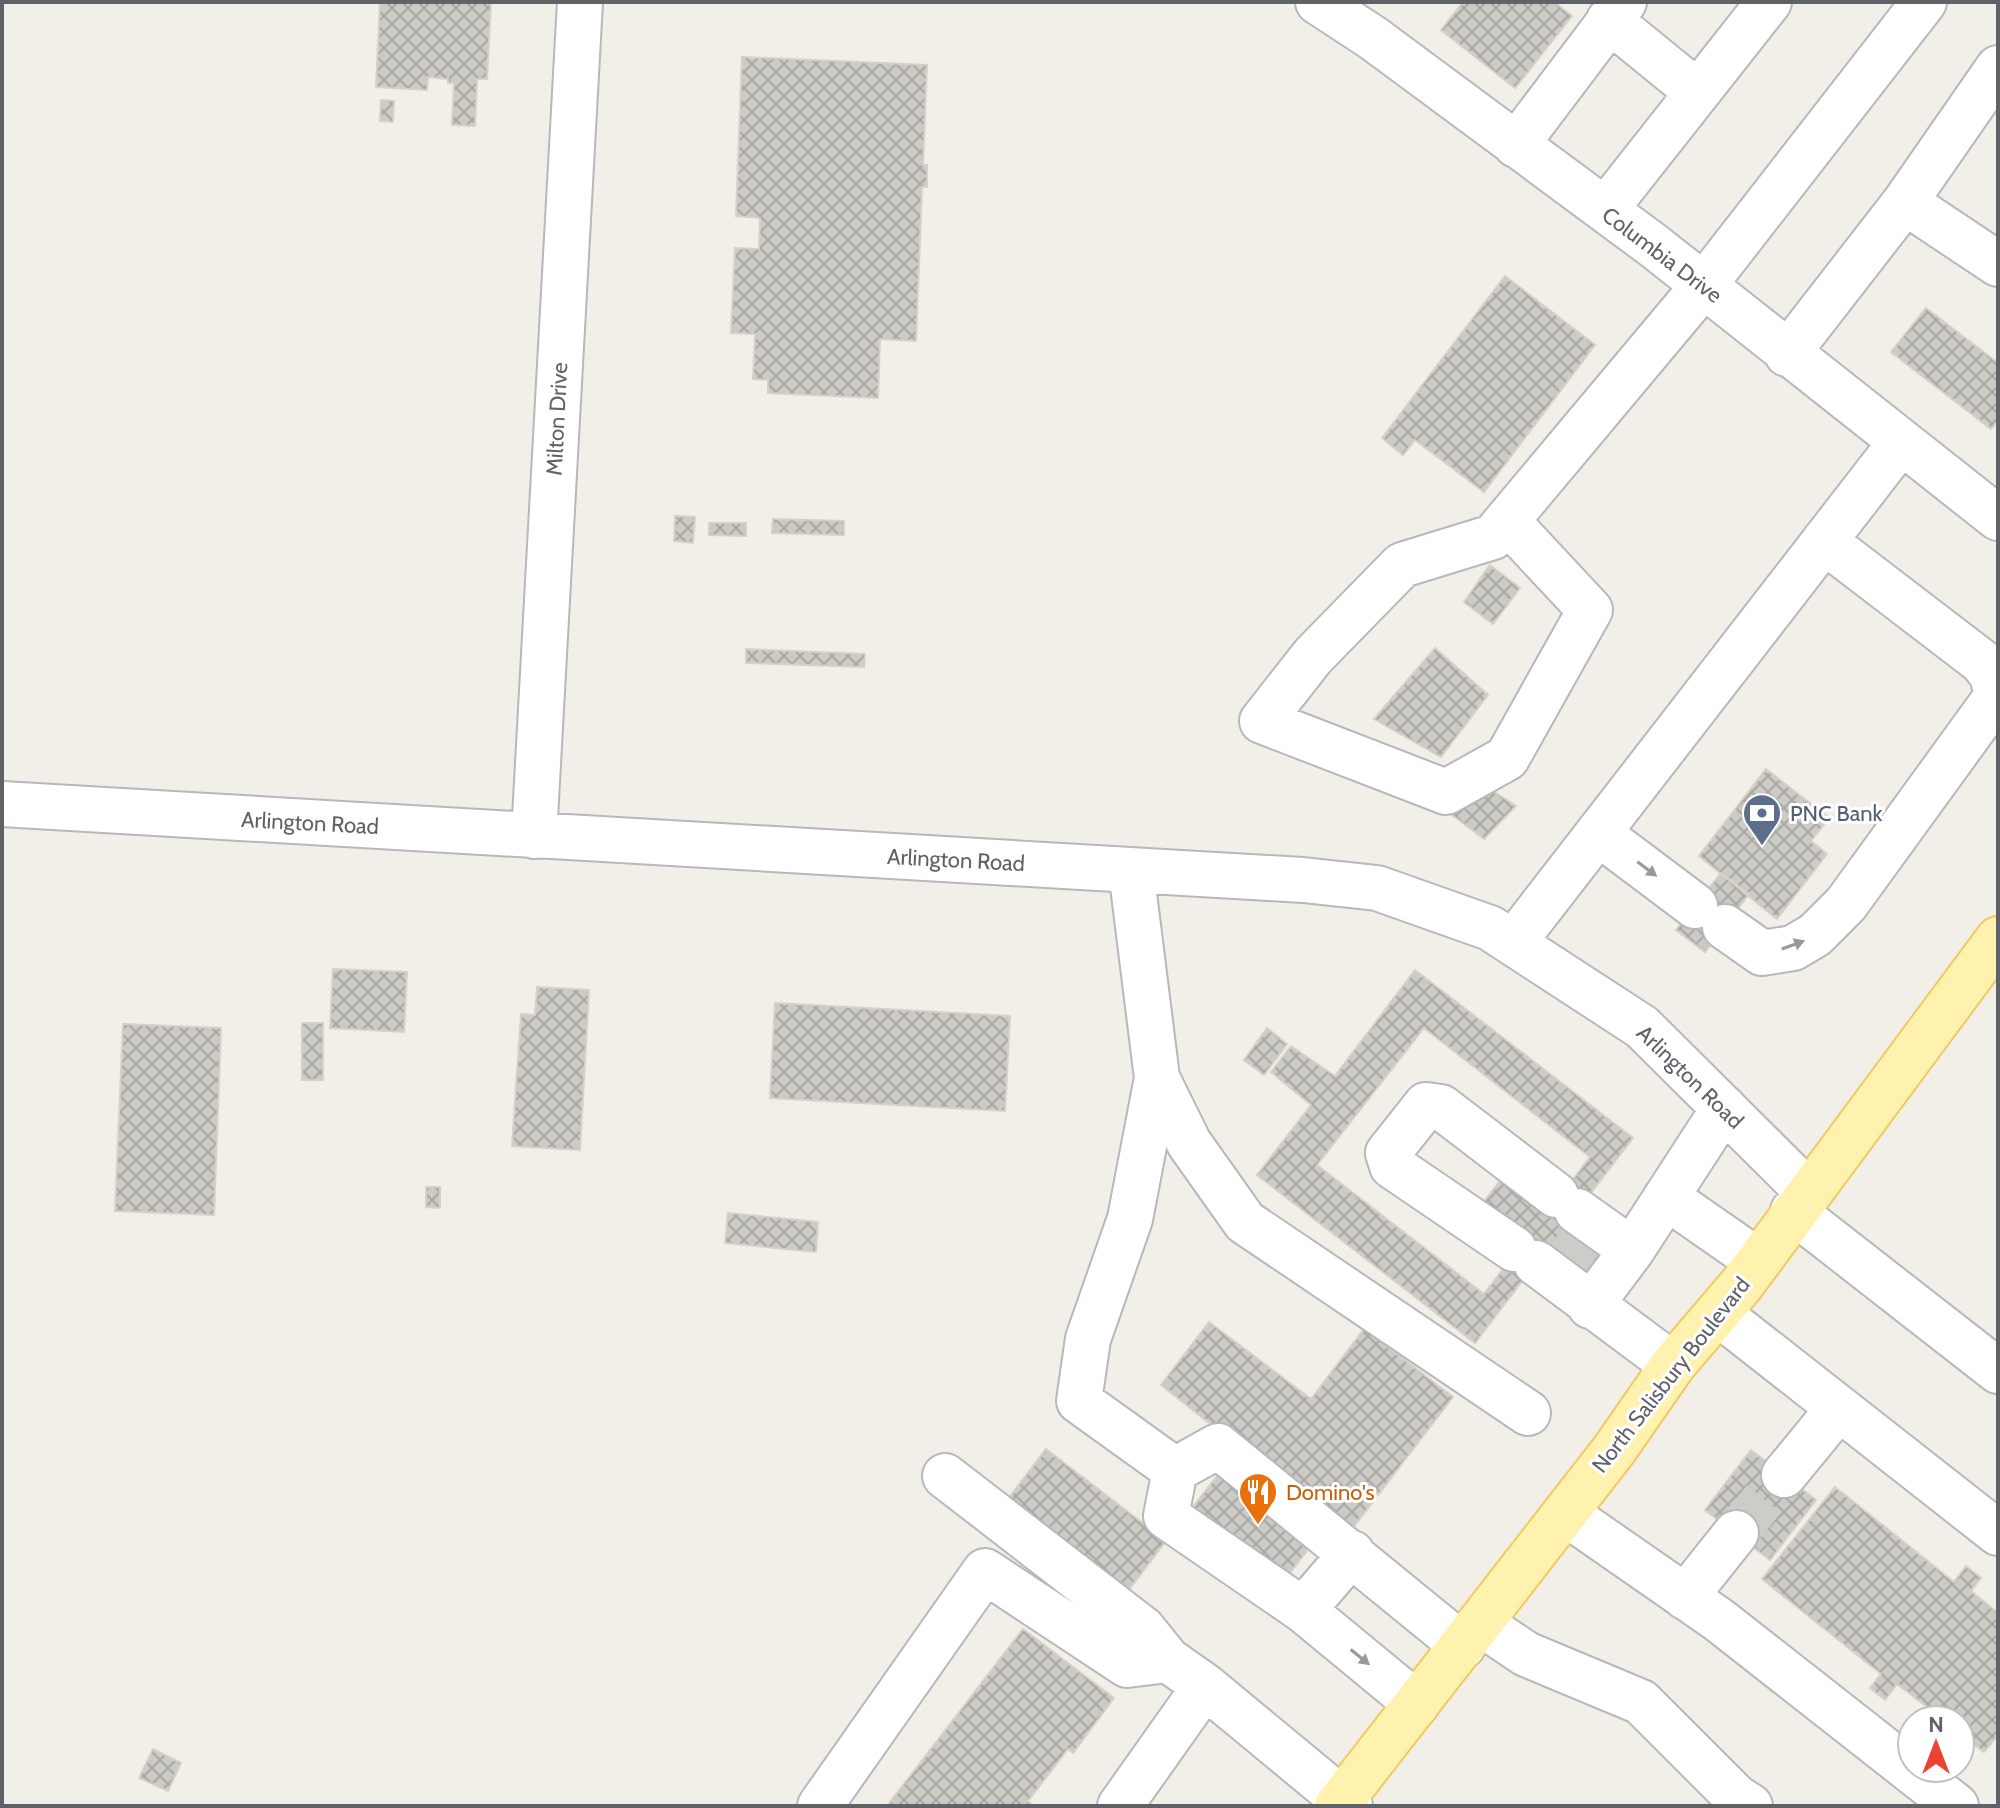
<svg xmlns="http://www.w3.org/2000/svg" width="2000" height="1808" font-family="Cabin,sans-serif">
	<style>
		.building { fill: url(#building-cross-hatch); stroke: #d6d1c6; stroke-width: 2; fill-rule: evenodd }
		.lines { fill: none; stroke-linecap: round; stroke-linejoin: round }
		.minor-tunnel { stroke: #ccccc8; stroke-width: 44; stroke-dasharray: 44 22; stroke-linecap: butt }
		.minor-casing { stroke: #b5b8bc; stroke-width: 48 }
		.major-casing { stroke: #f2c960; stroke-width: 48 }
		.minor { stroke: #fff; stroke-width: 44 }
		.major { stroke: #fff2af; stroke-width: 44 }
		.oneway { fill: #979a9d }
		.labels { text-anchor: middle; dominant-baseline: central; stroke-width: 6; stroke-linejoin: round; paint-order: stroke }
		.street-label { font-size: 22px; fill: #5f6368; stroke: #fff }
		.service-label { font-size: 22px; fill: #4e5e75; stroke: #fff; text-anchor: start }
		.food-label { font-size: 22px; fill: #c56008; stroke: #fff; text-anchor: start }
	</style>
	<defs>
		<pattern id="building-cross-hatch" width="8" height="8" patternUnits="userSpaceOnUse" patternTransform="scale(2)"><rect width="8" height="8" fill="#cccac5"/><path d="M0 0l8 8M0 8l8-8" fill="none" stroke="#a9a8a4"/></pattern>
	</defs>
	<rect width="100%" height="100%" fill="#f1efe8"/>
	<path class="building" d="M380 2H491L487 79H477L475 126 452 125 454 83H448V79L428 77 427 90 376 87Z
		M1463 2H1554L1572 16 1515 88 1441 30Z
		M742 57 927 65 923 165H927V187H922L916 341 880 339 878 398 768 393V380L753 379 755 334 731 333 735 248 759 249 760 218 736 216Z
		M381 100 394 101 393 122 380 121Z
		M1505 276 1595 345 1484 492 1415 440 1403 455 1382 438Z
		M1926 308 1998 363V420L1991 429 1891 352Z
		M675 516 695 517 693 543 674 541Z
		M773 519 844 521V535L772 533Z
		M709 523H746V536L709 535Z
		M1490 565 1520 588 1493 624 1464 602Z
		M1435 648 1488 695 1441 757 1374 719Z
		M746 649 865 654 864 667 746 663Z
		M1766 769 1829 818 1811 841 1827 854 1777 919 1699 856Z
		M1482 784 1516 806 1484 839 1452 815Z
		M1721 873 1749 894 1705 952 1676 930Z
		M333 969 407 972 404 1032 330 1028Z
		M1415 970 1633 1138 1564 1228 1604 1258 1586 1280 1546 1250 1475 1343 1257 1175 1311 1105 1271 1072 1291 1046 1335 1076ZM1424 1028 1590 1157 1564 1191 1502 1178 1483 1203 1509 1261 1484 1294 1317 1165Z
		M537 987 589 990 580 1150 512 1146 521 1014 535 1015Z
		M775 1003 1010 1016 1005 1111 770 1098Z
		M302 1023H323V1080H302Z
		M123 1024 221 1028 214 1215 115 1211Z
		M1267 1028 1287 1044 1264 1075 1244 1060Z
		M426 1187H440V1208L426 1207Z
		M728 1213 818 1222 816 1252 725 1243Z
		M1209 1322 1311 1399 1364 1329 1453 1397 1349 1533 1161 1385Z
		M1046 1449 1166 1541 1128 1591 1008 1499Z
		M1751 1450 1816 1500 1770 1560 1705 1510Z
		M1224 1467 1317 1538 1279 1587 1189 1512Z
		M1835 1487 1954 1582 1966 1566 1981 1578 1971 1591 1998 1613V1735L1984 1752 1960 1733V1720H1944L1897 1684 1885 1700 1870 1688 1881 1674 1762 1579Z
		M1023 1629 1114 1698 1073 1753 1068 1749 1028 1801 1033 1805 887 1806Z
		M153 1749 181 1763 168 1791 139 1778Z"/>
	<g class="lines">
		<path class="minor-tunnel" d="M1564 1264 1581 1241
			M1736 1533 1784 1475"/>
		<g class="minor-casing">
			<path id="minor" d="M1318 2 1373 38 1654 246 1998 518
				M1609 20 1696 91
				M1516 145 1624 2
				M1905 202 1998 68
				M1605 210 1769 2
				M1787 354 1905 202 1998 264
				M1507 521 1590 610 1507 758 1446 792 1262 721 1313 656 1402 565 1493 537 1704 285 1924 2
				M2 804 1303 880 1377 888 1490 928 1642 1027 1807 1191
				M1598 833 1695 906
				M534 836 580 2
				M1131 870 1157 1078 1130 1219 1088 1339 1079 1401 1175 1470
				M1725 927 1762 953 1793 948 1815 935 1846 904 1997 696 1992 675 1982 662 1824 541
				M1513 943 1901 442
				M1157 1078 1189 1143 1245 1222 1528 1413
				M1666 1197 1758 1261
				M1577 1211 1632 1250 1590 1306
				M1793 1211 1998 1371
				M1514 1249 1392 1166 1388 1153 1426 1105 1441 1107 1556 1195
				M1632 1250 1724 1108
				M1536 1263 1673 1365
				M1719 1314 1998 1533
				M1784 1475 1839 1408
				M945 1476 1143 1629 1168 1660 1205 1686 1120 1806
				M1565 1513 1719 1620 1956 1806
				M1685 1597 1736 1533
				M1303 1610 1352 1553
				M1480 1623 1526 1654 1641 1702 1736 1797 1750 1806
				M1205 1686 1350 1806
				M1417 1704 1303 1610 1166 1516 1175 1470 1218 1446 1463 1646
				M820 1806 985 1571 1127 1665 1168 1660"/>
		</g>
		<g class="major-casing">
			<path id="major" d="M1337 1806 1614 1450 1673 1365 1742 1284 1998 939"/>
		</g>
		<use href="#minor" class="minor"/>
		<use href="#major" class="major"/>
	</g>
	<defs><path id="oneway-solid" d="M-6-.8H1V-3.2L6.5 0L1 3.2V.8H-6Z" transform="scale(2)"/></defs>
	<g class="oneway">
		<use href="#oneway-solid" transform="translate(1647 869) rotate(37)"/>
		<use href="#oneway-solid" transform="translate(1793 945) rotate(-20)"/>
		<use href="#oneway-solid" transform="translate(1360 1657) rotate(39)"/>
	</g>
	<defs>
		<g id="bank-pin" transform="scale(2)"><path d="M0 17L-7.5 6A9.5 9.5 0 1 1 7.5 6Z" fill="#5c6f8a" stroke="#fff"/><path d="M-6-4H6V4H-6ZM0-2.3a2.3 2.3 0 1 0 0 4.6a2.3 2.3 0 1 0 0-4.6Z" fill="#fff"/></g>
		<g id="restaurant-pin" transform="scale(2)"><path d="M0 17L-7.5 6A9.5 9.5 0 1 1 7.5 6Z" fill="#e8710a" stroke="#fff"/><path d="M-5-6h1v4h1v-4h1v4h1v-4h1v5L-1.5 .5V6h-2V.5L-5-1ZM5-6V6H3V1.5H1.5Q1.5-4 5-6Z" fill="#fff"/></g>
	</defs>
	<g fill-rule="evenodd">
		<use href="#bank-pin" x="1762" y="813"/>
		<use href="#restaurant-pin" x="1258" y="1492"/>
	</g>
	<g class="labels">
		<g class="street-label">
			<text transform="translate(1662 255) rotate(37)">Columbia Drive</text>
			<text transform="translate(557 419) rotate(-87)">Milton Drive</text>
			<text transform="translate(310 823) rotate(3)">Arlington Road</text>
			<text transform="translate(956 860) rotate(3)">Arlington Road</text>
			<text transform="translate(1690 1077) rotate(44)">Arlington Road</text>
			<text transform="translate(1671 1375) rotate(-52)">North Salisbury Boulevard</text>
		</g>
		<g class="service-label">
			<text x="1790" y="813">PNC Bank</text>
		</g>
		<g class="food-label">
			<text x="1286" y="1492">Domino's</text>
		</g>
	</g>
	<rect width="2000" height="1808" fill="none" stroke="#5f6368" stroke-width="8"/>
	<g transform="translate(1936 1744)"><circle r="38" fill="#ffffff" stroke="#bfc1c3" stroke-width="2"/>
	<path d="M0-6L14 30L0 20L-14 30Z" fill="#ea4335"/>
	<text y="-12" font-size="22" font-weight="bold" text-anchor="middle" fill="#5f6368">N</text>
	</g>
</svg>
